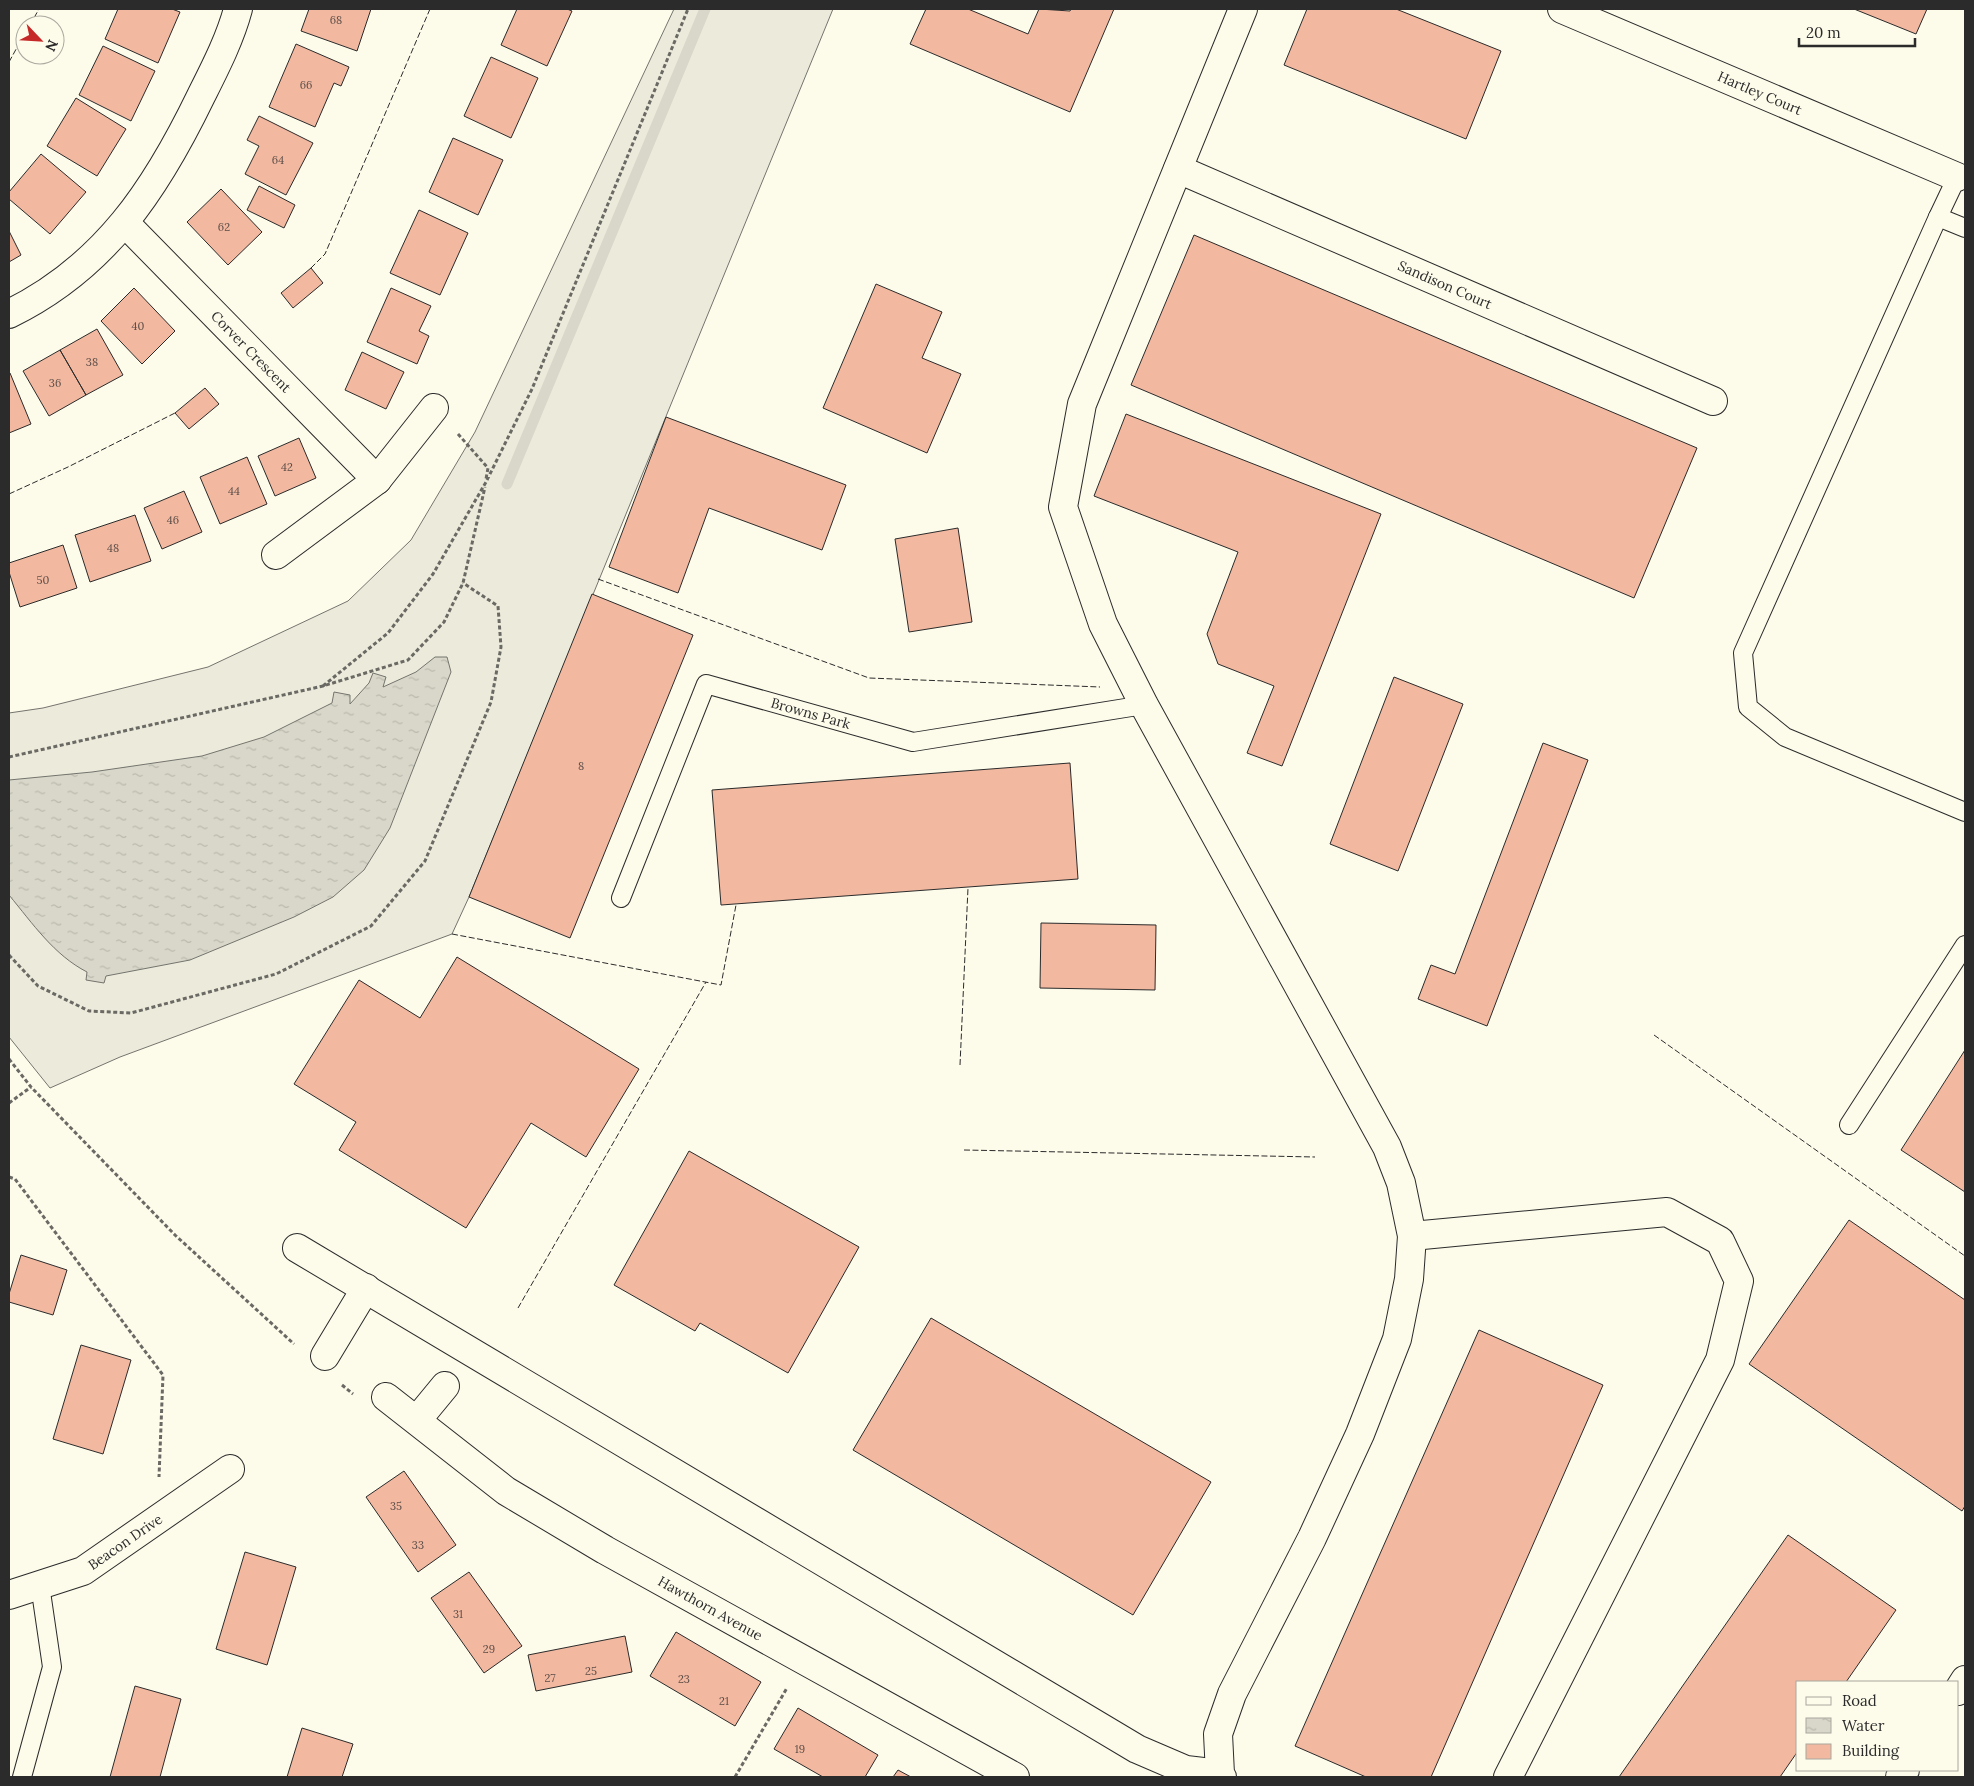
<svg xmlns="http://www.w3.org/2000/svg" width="1974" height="1786" font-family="Lora,serif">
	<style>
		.grass { fill: #ecebdb; stroke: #74746e }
		.water { fill: url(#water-ripples); stroke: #74746e }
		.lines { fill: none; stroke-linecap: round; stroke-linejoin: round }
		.stream { stroke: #d8d7c9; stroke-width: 11 }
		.building { fill: #f2b8a0; stroke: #2b2b2b }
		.lane-casing { stroke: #2b2b2b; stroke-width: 20 }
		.street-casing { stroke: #2b2b2b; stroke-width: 30 }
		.secondary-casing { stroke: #2b2b2b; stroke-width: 30 }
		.path { stroke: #6a6964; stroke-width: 3; stroke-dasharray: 4 2.5; stroke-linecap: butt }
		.lane { stroke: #fdfbea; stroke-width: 18 }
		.street { stroke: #fdfbea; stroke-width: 28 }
		.secondary { stroke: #fdfbea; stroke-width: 28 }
		.fence { stroke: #2b2b2b; stroke-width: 1; stroke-dasharray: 6 2.5; stroke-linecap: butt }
		.labels { text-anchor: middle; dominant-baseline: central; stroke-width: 4; stroke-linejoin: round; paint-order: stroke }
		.number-label { font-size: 11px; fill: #5d4e48 }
		.street-label { font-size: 14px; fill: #2b2b2b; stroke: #fdfbea }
	</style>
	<defs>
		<pattern id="water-ripples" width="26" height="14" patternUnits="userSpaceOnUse" patternTransform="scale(1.25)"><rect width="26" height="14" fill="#d8d7c9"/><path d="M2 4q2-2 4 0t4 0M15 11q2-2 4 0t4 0" fill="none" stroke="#bab9ad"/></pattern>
	</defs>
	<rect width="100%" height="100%" fill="#fdfbea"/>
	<path class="grass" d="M674 9H833L469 897 452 934 120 1057 50 1088 9 1037V713L43 708 208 667 348 601 411 540 475 432Z"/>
	<path class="water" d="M435 657H447L451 672 390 828 364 870 333 897 294 917 190 960 106 976 104 983 86 980 87 972C54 955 33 924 9 895V780L92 772 202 756 264 737 332 703 334 692 350 695V704L369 683 373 673 386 677 383 687 416 672Z"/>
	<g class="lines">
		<path class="stream" d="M507 484 705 9"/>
	</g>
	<path class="building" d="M118 9H172L180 12 158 63 105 39Z
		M309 9H371L357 51 301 31Z
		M517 9H567L572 11 547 66 501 45Z
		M926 9H968L1028 34 1039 9 1070 11 1071 9H1114L1070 112 910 44Z
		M1307 9H1396L1501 51 1466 139 1284 65Z
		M1854 9H1927L1916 34Z
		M296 44 349 67 341 86 334 83 315 127 269 107Z
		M103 46 155 71 131 121 79 95Z
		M491 57 538 78 511 138 464 116Z
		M76 98 126 129 97 176 47 146Z
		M259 116 313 143 286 195 245 174 259 146 247 140Z
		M453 138 503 160 478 215 429 192Z
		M41 154 86 192 50 234 9 199V192Z
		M259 186 295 205 284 228 247 210Z
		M221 189 262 232 228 265 187 222Z
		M419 210 468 233 440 295 390 273Z
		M9 231 21 255 9 262Z
		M1194 235 1697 448 1634 598 1131 385Z
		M311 268 323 283 293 308 281 293Z
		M876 284 942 312 922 358 961 374 927 453 823 408Z
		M134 288 175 331 142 364 101 321Z
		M391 288 431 306 419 331 429 336 417 364 367 342Z
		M97 329 123 375 86 395 60 350Z
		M60 350 86 395 49 416 23 371Z
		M362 352 404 372 386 409 345 390Z
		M10 373 31 424 9 433V374Z
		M205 388 219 404 189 429 175 413Z
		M1126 414 1381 514 1282 766 1247 753 1274 686 1218 664 1207 634 1238 552 1094 496Z
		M666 417 846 485 822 550 709 508 678 593 609 567Z
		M299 438 316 478 275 496 258 456Z
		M247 457 267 504 220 524 200 477Z
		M184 491 202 532 162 549 144 508Z
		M135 515 151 561 90 582 75 535Z
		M958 528 972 622 909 632 895 539Z
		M63 545 77 588 20 607 9 572V563Z
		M592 594 693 635 570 938 469 897Z
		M1394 677 1463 704 1398 871 1330 844Z
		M1543 743 1588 760 1487 1026 1418 999 1431 965 1455 974Z
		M1070 763 1078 879 721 905 712 790Z
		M1041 923 1156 925 1155 990 1040 988Z
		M457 957 639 1069 586 1157 531 1123 466 1228 339 1150 356 1122 294 1084 359 980 420 1018Z
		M1965 1050V1192L1901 1150Z
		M689 1151 859 1247 788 1373 700 1323 695 1331 614 1285Z
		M1849 1220 1965 1300V1506L1962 1511 1749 1364Z
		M21 1255 67 1270 53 1315 9 1302V1294Z
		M931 1318 1211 1482 1133 1615 853 1450Z
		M1479 1330 1603 1385 1431 1777H1366L1295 1746Z
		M81 1345 131 1360 103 1454 53 1439Z
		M404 1471 456 1545 418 1572 366 1497Z
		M1788 1535 1896 1610 1846 1682H1798V1751L1780 1777H1619Z
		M245 1552 296 1567 267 1665 216 1649Z
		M469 1572 522 1646 484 1673 431 1598Z
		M676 1632 761 1682 735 1726 650 1676Z
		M625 1636 632 1672 536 1691 528 1655Z
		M135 1686 181 1699 160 1777H110Z
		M798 1708 878 1755 865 1777H823L774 1749Z
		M302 1728 353 1744 342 1777H287Z
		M898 1770 911 1777H893Z"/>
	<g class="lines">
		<g class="lane-casing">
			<g id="lane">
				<path d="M1965 174 1957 177 1938 217 1743 653 1748 707 1785 737 1965 812"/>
				<path d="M1938 217 1965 228"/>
				<path id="s1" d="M621 898 706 684 913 742 1144 705"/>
				<path d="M1849 1125 1965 945"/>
				<path d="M22 1777 52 1667 40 1585"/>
			</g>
		</g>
		<g class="street-casing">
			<g id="street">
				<path id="s2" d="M1562 9 1957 177"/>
				<path id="s3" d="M1178 169 1713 401"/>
				<path id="s4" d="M125 223 377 480"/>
				<path d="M9 314C105 267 156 189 201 96 215 68 230 39 238 9"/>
				<path d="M276 555 377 480 434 408"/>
				<path d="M1412 1236 1667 1212 1720 1241 1739 1281 1720 1360 1508 1777"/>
				<path d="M297 1248 1137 1749 1186 1770 1220 1774"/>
				<path d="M325 1356 366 1288"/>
				<path id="s5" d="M386 1397 506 1491 605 1550 1015 1777"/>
				<path d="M417 1420 445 1386"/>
				<path id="s6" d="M9 1595 83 1571 230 1469"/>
				<path d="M1222 1777 1220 1774 1218 1734 1232 1694 1312 1538 1360 1434 1397 1339 1409 1279 1412 1236 1401 1183 1387 1147 1144 705 1103 624 1063 507 1082 404 1243 9"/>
			</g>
		</g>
		<g class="secondary-casing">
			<path id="secondary" d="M1958 1691 1965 1680
				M1900 1777 1905 1770"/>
		</g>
		<path class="path" d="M458 434 488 468 486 479
			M323 686 388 633 433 574 486 482 532 389 688 9
			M9 757 323 686 408 660 444 622 463 583 485 487
			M9 955 38 986 89 1011 131 1013 276 974 371 926 425 861 491 702 501 647 498 606 463 583
			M9 1059 31 1087 175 1235 294 1344
			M9 1103 31 1087
			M9 1177 15 1179 163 1375 159 1477
			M342 1385 353 1394
			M735 1777 787 1688"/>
		<use href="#lane" class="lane"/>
		<use href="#street" class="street"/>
		<use href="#secondary" class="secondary"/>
		<path class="fence" d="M30 25 39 9
			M9 62 25 33
			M311 268 325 254 430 9
			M9 494 68 467 175 413
			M598 579 869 678 1100 687
			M452 934 721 985 736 905
			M1654 1035 1965 1256
			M960 1065 968 888
			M964 1150 1315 1157
			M518 1308 706 982"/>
	</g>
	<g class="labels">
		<g class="number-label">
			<text x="336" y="20">68</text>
			<text x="306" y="85">66</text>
			<text x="278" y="160">64</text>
			<text x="224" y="227">62</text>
			<text x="138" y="326">40</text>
			<text x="92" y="362">38</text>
			<text x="55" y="383">36</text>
			<text x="287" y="467">42</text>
			<text x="234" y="491">44</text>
			<text x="173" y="520">46</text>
			<text x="113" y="548">48</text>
			<text x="43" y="580">50</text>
			<text x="581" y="766">8</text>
			<text x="396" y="1506">35</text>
			<text x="418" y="1545">33</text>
			<text x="458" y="1614">31</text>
			<text x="489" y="1649">29</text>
			<text x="591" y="1671">25</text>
			<text x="550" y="1678">27</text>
			<text x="684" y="1679">23</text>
			<text x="724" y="1701">21</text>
			<text x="800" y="1749">19</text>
		</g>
		<g class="street-label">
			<text stroke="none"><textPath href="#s2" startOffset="215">Hartley Court</textPath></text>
			<text stroke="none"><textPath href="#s3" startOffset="291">Sandison Court</textPath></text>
			<text stroke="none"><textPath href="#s4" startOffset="180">Corver Crescent</textPath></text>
			<text stroke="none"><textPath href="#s1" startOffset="339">Browns Park</textPath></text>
			<text stroke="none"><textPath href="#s6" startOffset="129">Beacon Drive</textPath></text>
			<text stroke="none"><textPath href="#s5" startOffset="388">Hawthorn Avenue</textPath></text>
		</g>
	</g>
	<rect width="1974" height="1786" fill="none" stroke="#2b2b2b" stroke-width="20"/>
	<rect x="1796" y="1681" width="162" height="90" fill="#fdfbea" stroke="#a9a89e"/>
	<rect x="1806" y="1697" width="25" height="8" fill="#fdfbea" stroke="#a9a89e"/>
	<text x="1842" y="1706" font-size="15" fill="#2b2b2b">Road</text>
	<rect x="1806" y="1718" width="25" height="15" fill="url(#water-ripples)" stroke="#a9a89e"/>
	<text x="1842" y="1731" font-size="15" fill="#2b2b2b">Water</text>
	<rect x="1806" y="1744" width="25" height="15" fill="#f2b8a0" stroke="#a9a89e"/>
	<text x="1842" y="1756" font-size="15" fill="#2b2b2b">Building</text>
	<g transform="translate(40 40) rotate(115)"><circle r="24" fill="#fdfbea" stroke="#a9a89e"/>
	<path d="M0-4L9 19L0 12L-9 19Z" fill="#c62828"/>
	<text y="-8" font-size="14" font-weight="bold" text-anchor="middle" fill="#2b2b2b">N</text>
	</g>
	<path d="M1799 38v8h116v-8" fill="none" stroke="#2b2b2b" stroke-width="2.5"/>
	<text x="1806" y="38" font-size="15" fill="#2b2b2b" stroke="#fdfbea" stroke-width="4" paint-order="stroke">20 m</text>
</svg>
